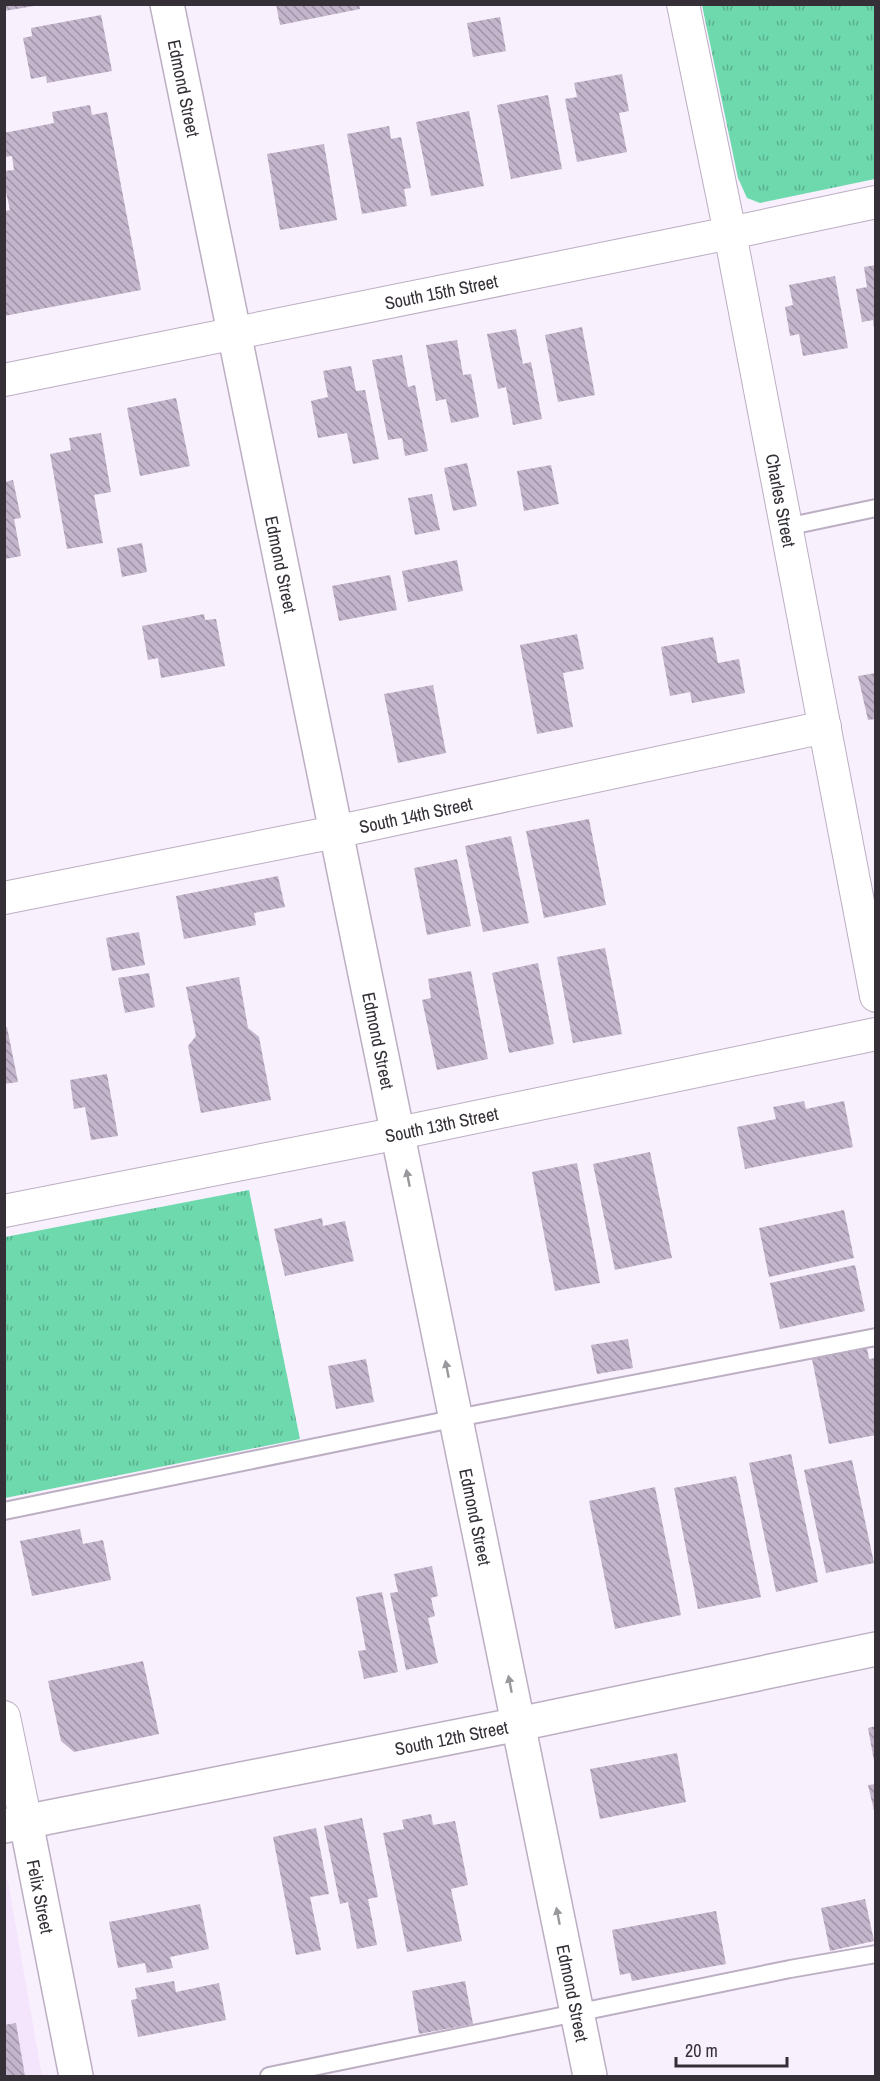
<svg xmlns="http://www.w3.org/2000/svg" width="880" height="2081" font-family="'Archivo Narrow',sans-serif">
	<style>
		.built { fill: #f4e5fc }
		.grass { fill: url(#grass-tufts) }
		.building { fill: url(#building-back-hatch) }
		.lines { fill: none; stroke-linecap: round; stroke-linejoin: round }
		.lane-casing { stroke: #bcaec3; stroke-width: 20 }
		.street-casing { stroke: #bcaec3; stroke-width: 34 }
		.secondary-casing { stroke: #bcaec3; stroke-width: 36 }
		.lane { stroke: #fff; stroke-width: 16 }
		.street { stroke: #fff; stroke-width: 32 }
		.secondary { stroke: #fff; stroke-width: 33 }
		.oneway { fill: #9a989c }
		.labels { text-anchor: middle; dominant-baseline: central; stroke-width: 5; stroke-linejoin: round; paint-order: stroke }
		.street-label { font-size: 18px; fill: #353038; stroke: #f8f0fd }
	</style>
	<defs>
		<pattern id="grass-tufts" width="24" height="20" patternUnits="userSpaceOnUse" patternTransform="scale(1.5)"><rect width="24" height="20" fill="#6dd9ad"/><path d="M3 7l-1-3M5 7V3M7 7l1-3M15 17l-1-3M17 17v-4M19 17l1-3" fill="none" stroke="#5ab08e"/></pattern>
		<pattern id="building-back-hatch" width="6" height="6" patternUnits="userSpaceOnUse" patternTransform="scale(1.5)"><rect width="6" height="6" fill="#c3b5cb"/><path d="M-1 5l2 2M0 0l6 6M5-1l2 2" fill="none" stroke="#9f94a6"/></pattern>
	</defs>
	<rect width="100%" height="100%" fill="#f8f0fd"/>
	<path class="built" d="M4 1875 8 1881 42 2076H5Z"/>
	<path class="grass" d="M702 5H875V179L760 203 747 198 738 178Z
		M249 1190 300 1439 5 1498V1237Z"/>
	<path class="building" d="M4 4H34V6L4 11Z
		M276 4H359L360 9 280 25Z
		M101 15 112 71 47 83 46 76 31 79 23 38 32 36 31 28Z
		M500 17 506 51 473 57 467 23Z
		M622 74 629 111 619 113 627 152 577 162 565 99 577 97 574 83Z
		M548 95 562 169 511 179 497 105Z
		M90 105 92 115 107 112 141 290 4 316V211L10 210 4 183V171L14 170 12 156 4 157V133L54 123 52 112Z
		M469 111 484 186 431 196 416 122Z
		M389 126 391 139 401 137 411 188 404 189 407 206 362 214 347 134Z
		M324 144 337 220 280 230 267 154Z
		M876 265V329H874L873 320 862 322 856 289 867 287 864 267Z
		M835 276 848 348 803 356 799 334 790 336 785 307 793 305 789 285Z
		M582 327 595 395 558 402 545 335Z
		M516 329 523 364 531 362 542 419 513 425 506 387 498 389 487 334Z
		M457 340 463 375 471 374 479 417 451 423 446 399 436 401 426 345Z
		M402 355 408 387 415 385 428 451 405 456 402 438 388 440 372 360Z
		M351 366 356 391 365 390 379 459 353 464 347 433 318 438 311 401 328 397 323 371Z
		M176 398 190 466 140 476 127 408Z
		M101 433 111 492 94 495 103 543 67 549 50 454 71 450 69 438Z
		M467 463 477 506 453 511 444 468Z
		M551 465 559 504 524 511 517 471Z
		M13 480 21 518 14 519 21 556 5 559V482Z
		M432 494 440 530 415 535 408 498Z
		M142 543 147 572 122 577 117 548Z
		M457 560 463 591 408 602 402 571Z
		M390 575 397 610 339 621 332 586Z
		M204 614 205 620 216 619 225 666 161 678 158 658 148 660 142 626Z
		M577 634 584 669 563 673 573 727 537 734 520 645Z
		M713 637 718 663 739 659 745 693 692 703 690 692 670 696 661 647Z
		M876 673V719L868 720 858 676Z
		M433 685 446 753 398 763 384 694Z
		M589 819 606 905 544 918 526 831Z
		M511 836 529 923 483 932 465 846Z
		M457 859 471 926 427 935 414 868Z
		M278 876 285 907 254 913 256 925 184 939 176 896Z
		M139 932 145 965 112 971 106 938Z
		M605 948 622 1034 573 1043 557 957Z
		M538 963 554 1044 509 1053 492 973Z
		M471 971 488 1059 437 1070 422 1000 431 998 428 979Z
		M149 973 155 1007 125 1013 118 978Z
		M239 977 248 1028 259 1037 271 1100 201 1113 188 1046 196 1036 186 987Z
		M4 1027H7L18 1082 4 1084Z
		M107 1074 118 1136 91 1140 85 1107 74 1109 70 1080Z
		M804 1101 806 1109 844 1101 853 1147 745 1169 737 1127 776 1119 773 1107Z
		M650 1152 672 1258 615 1270 593 1164Z
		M577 1163 600 1283 555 1291 532 1172Z
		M844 1210 854 1258 769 1277 759 1228Z
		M322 1218 323 1226 345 1221 354 1261 285 1276 274 1229Z
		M855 1265 865 1311 780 1329 770 1283Z
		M628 1339 633 1368 597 1374 591 1345Z
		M867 1348 869 1359 876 1358V1435L829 1444 812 1359Z
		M366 1359 374 1402 336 1409 328 1366Z
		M791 1454 818 1582 776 1592 749 1463Z
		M852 1460 874 1563 826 1573 804 1470Z
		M736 1476 761 1597 698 1609 674 1488Z
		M655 1487 681 1615 615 1629 589 1501Z
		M80 1529 83 1544 103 1540 111 1580 32 1596 20 1541Z
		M432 1566 438 1596 431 1598 435 1616 428 1618 438 1663 406 1670 390 1593 398 1592 394 1574Z
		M382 1592 398 1672 364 1679 358 1651 366 1650 356 1597Z
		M143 1661 159 1734 74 1752 61 1741 48 1681Z
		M876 1726V1761H874L868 1728Z
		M677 1753 686 1802 600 1819 590 1769Z
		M876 1784V1815H875L868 1785Z
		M431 1814 433 1825 455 1821 468 1885 451 1889 462 1941 407 1952 383 1833 404 1829 402 1820Z
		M362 1818 378 1897 368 1899 377 1945 357 1949 348 1902 340 1904 324 1826Z
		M316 1828 329 1894 310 1897 321 1950 296 1955 273 1837Z
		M865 1899 874 1941 830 1951 821 1908Z
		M200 1904 209 1949 170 1957 173 1968 147 1973 145 1963 118 1968 109 1922Z
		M716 1911 726 1964 632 1981 630 1973 620 1975 612 1930Z
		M174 1981 176 1992 219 1983 226 2020 138 2037 131 2000 137 1999 135 1988Z
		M465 1981 473 2024 419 2034 412 1991Z
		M16 2023 25 2076H4V2025Z"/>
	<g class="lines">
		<g class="lane-casing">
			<path id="lane" d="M786 527 876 508
				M4 1511 457 1418 876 1337
				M269 2076 790 1969 876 1954"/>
		</g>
		<g class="street-casing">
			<g id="street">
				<path id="s1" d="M683 4 730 233 876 996"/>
				<path id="s2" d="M4 380 730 233 876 202"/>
				<path id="s3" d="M4 898 335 832 825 727"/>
				<path id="s4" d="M4 1211 399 1133 876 1034"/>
				<path d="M4 1717 26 1822"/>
			</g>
		</g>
		<g class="secondary-casing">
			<g id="secondary">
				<path id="s5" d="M167 4 590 2076"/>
				<path id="s6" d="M26 1822 76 2076"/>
				<path id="s7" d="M4 1826 519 1724 876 1649"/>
			</g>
		</g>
		<use href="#lane" class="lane"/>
		<use href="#street" class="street"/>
		<use href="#secondary" class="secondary"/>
	</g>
	<defs><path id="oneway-solid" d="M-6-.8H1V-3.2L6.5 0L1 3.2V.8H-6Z" transform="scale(1.5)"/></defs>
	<g class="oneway">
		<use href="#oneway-solid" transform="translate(408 1178) rotate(-101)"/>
		<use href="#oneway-solid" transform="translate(447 1369) rotate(-101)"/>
		<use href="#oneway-solid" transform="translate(510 1684) rotate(-101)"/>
		<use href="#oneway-solid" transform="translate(558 1916) rotate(-101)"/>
	</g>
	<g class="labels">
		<g class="street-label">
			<text stroke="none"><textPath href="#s5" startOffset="86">Edmond Street</textPath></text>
			<text stroke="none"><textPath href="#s2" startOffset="446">South 15th Street</textPath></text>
			<text stroke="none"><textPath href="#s1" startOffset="506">Charles Street</textPath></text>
			<text stroke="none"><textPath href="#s5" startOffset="572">Edmond Street</textPath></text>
			<text stroke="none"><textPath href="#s3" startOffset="420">South 14th Street</textPath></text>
			<text stroke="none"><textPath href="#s5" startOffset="1058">Edmond Street</textPath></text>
			<text stroke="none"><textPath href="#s4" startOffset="446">South 13th Street</textPath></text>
			<text stroke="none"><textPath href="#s5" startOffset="1544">Edmond Street</textPath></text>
			<text stroke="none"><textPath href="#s7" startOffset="456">South 12th Street</textPath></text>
			<text stroke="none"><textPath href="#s6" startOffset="76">Felix Street</textPath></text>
			<text stroke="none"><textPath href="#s5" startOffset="2030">Edmond Street</textPath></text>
		</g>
	</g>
	<rect width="880" height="2081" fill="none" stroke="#353038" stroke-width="12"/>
	<path d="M676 2057v9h111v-9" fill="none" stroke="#353038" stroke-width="3"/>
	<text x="685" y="2057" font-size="18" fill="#353038" stroke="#f8f0fd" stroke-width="4.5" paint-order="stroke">20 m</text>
</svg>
